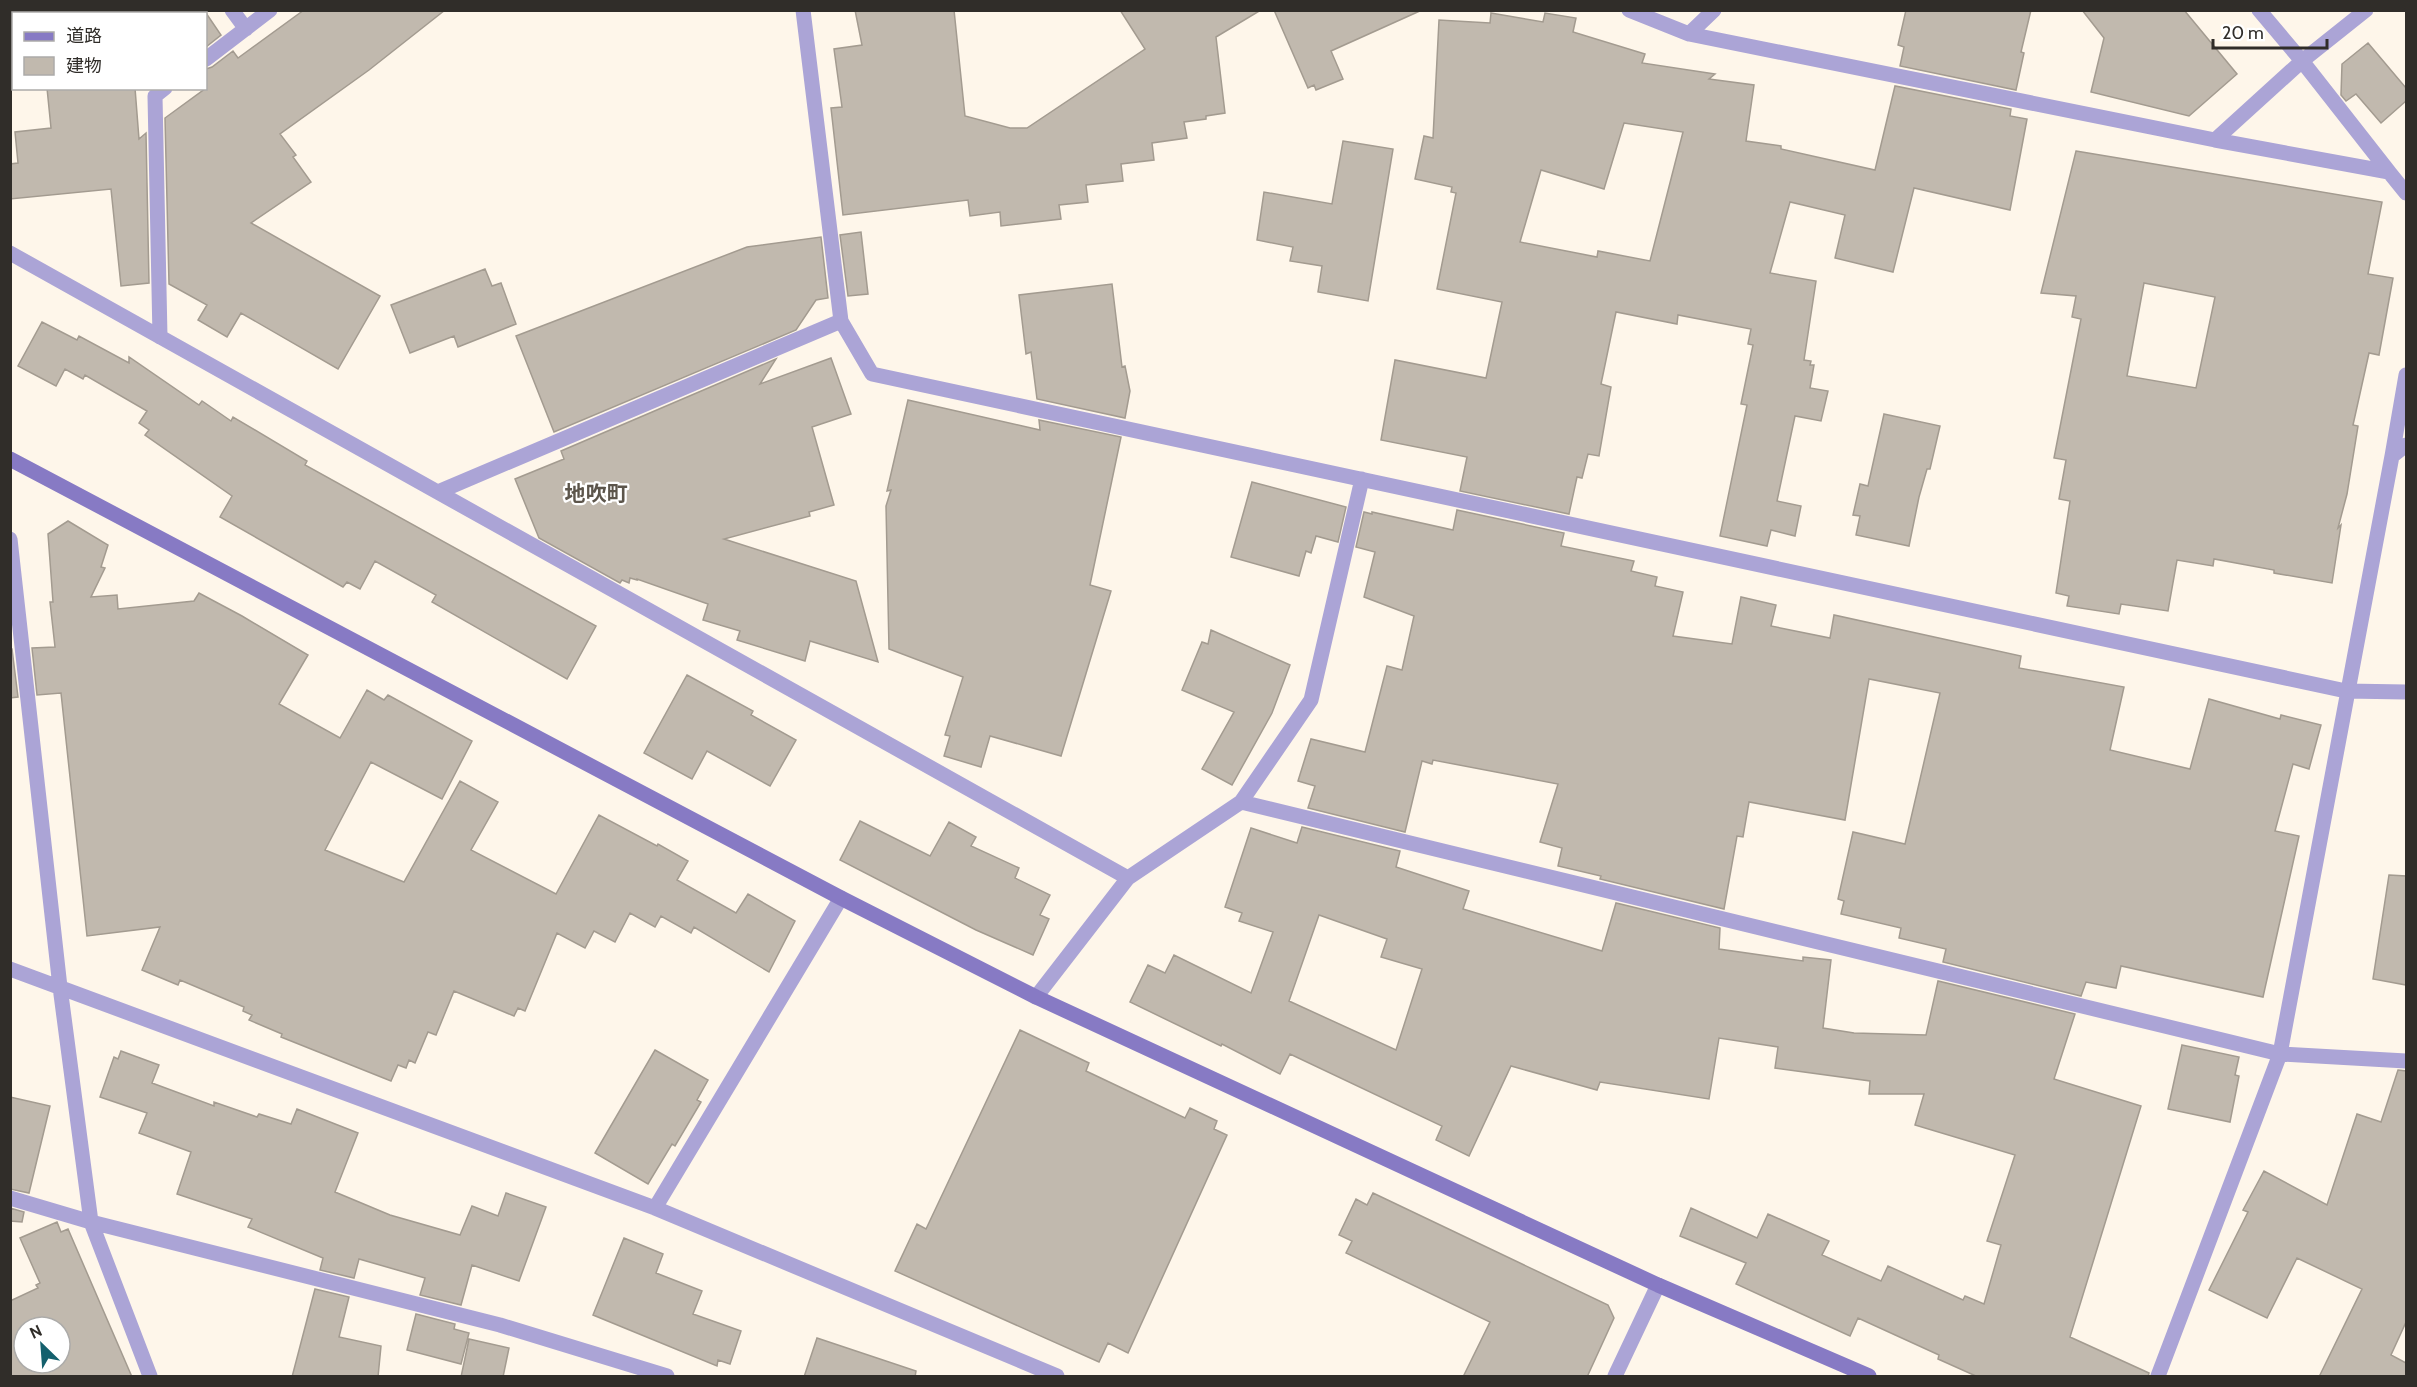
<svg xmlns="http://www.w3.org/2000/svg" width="2417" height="1387" font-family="Cabin,'Noto Sans JP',sans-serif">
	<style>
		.building { fill: #c1b9ae; stroke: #a39b90; stroke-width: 1.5; fill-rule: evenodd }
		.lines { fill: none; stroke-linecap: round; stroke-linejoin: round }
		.street { stroke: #aba4d6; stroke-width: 15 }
		.secondary { stroke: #877ac4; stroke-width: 15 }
		.labels { text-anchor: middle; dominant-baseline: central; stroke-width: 4.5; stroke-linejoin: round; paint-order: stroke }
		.neighbourhood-label { font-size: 21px; font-weight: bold; fill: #5c554b; stroke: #fff }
	</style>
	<rect width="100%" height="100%" fill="#fef6ea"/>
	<path class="building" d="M304 10H445L369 70 280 134 296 155 293 157 311 182 251 223 380 296 338 369 241 313 227 337 198 320 207 305 169 284 165 118 206 88V69L212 67 233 51 238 58Z
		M855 10H954L965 116 1010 128H1027L1145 49 1120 10H1261L1216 37 1225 113 1206 116V119L1184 122 1187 138 1152 143 1154 160 1121 164 1123 181 1086 185 1088 202 1059 205 1061 219 1001 226 1000 212 970 216 968 200 843 215 831 108 842 107 834 49 862 45Z
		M1274 10H1422L1331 51 1343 79 1316 90 1314 85 1308 88Z
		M1906 10H2031L2021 52 2024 53 2016 90 1900 66 1904 47 1898 45Z
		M2082 10H2184L2237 74 2189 116 2091 92 2104 38Z
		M206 13 221 35 206 47Z
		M1491 13 1543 22 1545 13 1576 18 1573 32 1645 54 1642 63 1715 74 1709 79 1754 85 1746 141 1781 146V149L1875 170 1895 86 2011 109 2010 116 2027 119 2010 210 1914 188 1893 272 1835 258 1845 215 1790 202 1770 273 1816 281 1804 360 1811 361 1810 365H1814L1810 388 1828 391 1821 421 1795 416 1777 501 1801 506 1795 536 1771 530 1767 546 1720 536 1747 405 1741 404 1753 345 1748 344 1751 329 1678 315 1677 324 1616 312 1601 384 1611 387 1599 456 1588 454 1582 478 1577 477 1569 514 1460 491 1467 457 1381 440 1395 360 1486 378 1502 302 1437 289 1456 193 1451 192 1452 187 1415 179 1424 136 1433 138 1439 20 1490 23ZM1624 123 1683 132 1650 261 1598 251 1597 257 1520 242 1541 170 1604 189Z
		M2368 43 2406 88V101L2381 123 2356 94 2346 101 2341 95 2342 64Z
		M47 88H135L139 139 146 133 149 283 121 286 111 189 10 199V164L18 163 15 132 51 128Z
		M1343 141 1393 149 1368 301 1318 292 1322 266 1290 261 1293 247 1257 240 1264 192 1332 204Z
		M2076 151 2382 202 2368 274 2393 278 2379 355 2369 353 2353 425 2358 426 2347 494 2338 528 2341 525 2332 583 2274 573V570L2214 559 2213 566 2177 560 2168 611 2121 604 2119 614 2067 606 2069 596 2056 593 2070 501 2059 499 2066 460 2054 458 2081 319 2072 317 2076 296 2041 293ZM2144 283 2215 297 2196 388 2127 376Z
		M861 232 868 294 848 296 840 235Z
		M821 237 828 298 816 300 796 330 554 432 516 336 747 247Z
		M485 269 492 286 501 283 516 324 458 347 454 336 410 353 391 305Z
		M1112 284 1122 367 1125 366 1130 391 1125 418 1037 399 1031 352 1026 354 1019 295Z
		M42 322 77 340 79 336 129 363V357L199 405 202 401 231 421 233 417 307 461 305 465 596 626 567 679 432 602 436 595 375 561 360 589 347 582 343 587 220 517 232 496 145 435 149 430 139 423 147 411 85 375 83 379 65 369 56 386 18 366Z
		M831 358 851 414 812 427 834 505 809 512 810 516 724 539 856 581 878 662 810 641 805 661 737 640 740 631 703 620 708 604 637 579V580L630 578 629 583 622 580 620 583 539 538 515 479 564 459 561 451 776 359 760 384Z
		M908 400 1040 430 1039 420 1121 437 1090 585 1111 591 1061 756 990 736 981 767 944 756 950 736 945 735 963 677 889 649 886 506 891 490 887 491Z
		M1884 414 1940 426 1930 469H1927L1919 497 1909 546 1856 535 1860 516 1853 515 1860 484 1868 486Z
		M1252 482 1346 507 1338 542 1316 536 1311 553 1306 551 1299 576 1231 557Z
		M1457 510 1564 533 1561 546 1634 561 1631 571 1657 577 1655 586 1683 592 1673 636 1732 644 1741 597 1776 605 1771 626 1830 638 1834 615 2021 656 2019 668 2124 687 2110 750 2190 769 2209 699 2280 719 2281 715 2321 725 2309 769 2293 764 2275 831 2299 836 2263 997 2121 966 2116 988 2086 982 2081 996 1943 962 1946 949 1899 938 1901 928 1841 914 1844 901 1838 899 1853 832 1905 844 1940 693 1869 679 1845 820 1749 802 1743 837 1737 836 1724 909 1600 879 1601 876 1558 866 1562 848 1540 842 1558 784 1433 760 1432 764 1422 761 1405 832 1308 808 1315 786 1298 781 1311 739 1365 752 1387 666 1402 670 1414 616 1364 597 1375 552 1356 547 1364 512 1372 514V512L1453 530Z
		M68 521 108 545 101 567 105 568 91 597 117 595 118 609 194 601 199 593 242 616 308 655 279 704 340 738 367 690 384 700 388 695 472 741 442 799 371 762 325 850 404 882 460 781 498 802 471 850 556 894 599 815 657 846 658 844 688 861 677 880 736 913 748 894 795 921 769 972 694 927 691 933 661 916 655 927 630 913 615 942 594 931 585 948 557 933 525 1011 518 1008 514 1016 454 991 436 1035 428 1032 415 1063 409 1060 406 1068 398 1065 391 1081 281 1037 282 1034 249 1020 252 1015 243 1011 244 1007 180 980 178 985 142 970 160 927 87 936 61 693 37 695 32 648 55 647 50 602H53L48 534Z
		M1211 630 1290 665 1272 713 1232 785 1202 769 1234 712 1182 690 1202 642 1208 644Z
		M10 649H12L18 697 10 698Z
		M687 675 753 711 751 715 796 740 770 786 707 751 692 779 644 753Z
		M860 821 930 856 949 822 976 837 971 846 1019 868 1015 878 1050 895 1040 915 1049 919 1033 955 976 930 840 860Z
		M1302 827 1400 851 1396 867 1469 891 1463 909 1602 951 1616 903 1720 928 1719 949 1803 961V957L1831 960 1823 1028 1854 1033 1926 1035 1938 981 2075 1014 2054 1079 2141 1106 2070 1337 2149 1373 2148 1377H1978L1938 1359 1939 1355 1858 1318 1850 1336 1736 1284 1746 1263 1680 1236 1691 1208 1757 1238 1768 1214 1829 1241 1822 1255 1881 1281 1888 1266 1963 1300 1965 1296 1984 1304 2001 1245 1987 1241 2015 1155 1915 1125 1924 1094H1869L1870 1081 1775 1068 1778 1047 1719 1038 1709 1099 1600 1082 1597 1090 1511 1066 1469 1156 1436 1140 1442 1126 1290 1054 1280 1074 1222 1044 1221 1046 1130 1002 1148 965 1165 973 1174 955 1251 993 1273 932 1239 921 1242 913 1225 907 1251 828 1297 843ZM1319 915 1387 939 1381 957 1422 969 1396 1050 1289 1001Z
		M2389 875 2406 876V985L2373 979Z
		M1020 1030 1089 1063 1086 1071 1185 1118 1190 1108 1217 1121 1214 1129 1227 1135 1128 1353 1108 1343 1099 1362 895 1271 917 1224 926 1229Z
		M2182 1045 2239 1057 2235 1075 2239 1076 2230 1122 2168 1109Z
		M655 1050 708 1080 697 1100 701 1102 675 1146 672 1144 648 1184 595 1153Z
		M121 1051 159 1065 152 1083 214 1106V1102L257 1117 259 1114 291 1124 297 1109 358 1133 335 1192 390 1215 460 1235 472 1206 498 1216 506 1193 546 1207 519 1281 472 1265 461 1305 420 1295 425 1278 359 1259 354 1278 320 1270 323 1258 248 1227 252 1219 177 1194 191 1152 139 1133 147 1113 100 1097 114 1057 118 1059Z
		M2398 1070 2406 1071V1322L2391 1355 2406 1363V1377H2319L2362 1289 2297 1258 2267 1318 2209 1290 2248 1212 2243 1210 2264 1171 2327 1205 2357 1114 2381 1122Z
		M10 1097 50 1106 29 1193 10 1189Z
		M1373 1193 1608 1305 1614 1318 1587 1377H1463L1490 1322 1346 1253 1352 1241 1339 1235 1356 1199 1367 1205Z
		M10 1208 24 1212 22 1222 10 1221Z
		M57 1222 61 1232 68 1229 132 1377H10V1301L38 1288 36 1285 40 1283 20 1238ZM24 1327H60V1363H24Z
		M624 1238 663 1254 656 1273 702 1291 693 1314 741 1331 730 1364 718 1360 717 1366 593 1315Z
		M315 1289 349 1297 339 1337 381 1346 378 1377H292Z
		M416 1314 455 1324 454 1329 469 1333 461 1364 407 1350Z
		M817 1338 916 1371 915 1377H804Z
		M469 1339 509 1348 503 1377H461Z"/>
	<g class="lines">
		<path class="street" d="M232 10 246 29
			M1629 10 1689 34 1714 10
			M2259 10 2302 61 2215 140 2389 172 2406 193
			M2366 10 2302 61 2389 172
			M1689 34 2215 140
			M206 59 270 10
			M10 253 1128 878
			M841 321 872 374 2346 691 2406 692
			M160 337 155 96 165 88
			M2392 456 2406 375
			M438 492 841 321 803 10
			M10 539 60 987 91 1222 150 1376
			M1241 802 2280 1054 2406 1061
			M10 969 655 1208 1057 1376
			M1036 997 1128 878 1241 802 1311 700 1362 479
			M10 1198 91 1222 500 1325 667 1376
			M655 1208 841 898
			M1615 1376 1658 1285
			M2158 1376 2280 1054 2392 456 2406 445"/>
		<path class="secondary" d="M10 459 841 898 1036 997 1658 1285 1869 1376"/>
	</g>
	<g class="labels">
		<g class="neighbourhood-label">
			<text x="596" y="493">地吹町</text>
		</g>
	</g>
	<rect width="2417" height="1387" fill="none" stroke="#302d29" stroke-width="24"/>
	<rect x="12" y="12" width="195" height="78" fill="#ffffff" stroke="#acaba9" stroke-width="1.5"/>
	<rect x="24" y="32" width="30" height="9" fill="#877ac4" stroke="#acaba9" stroke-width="1.5"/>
	<text x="66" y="42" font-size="18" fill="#302d29">道路</text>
	<rect x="24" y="57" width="30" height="18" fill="#c1b9ae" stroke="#acaba9" stroke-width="1.5"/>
	<text x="66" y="72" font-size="18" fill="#302d29">建物</text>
	<g transform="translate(42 1345) rotate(335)"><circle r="28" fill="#ffffff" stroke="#acaba9" stroke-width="1.5"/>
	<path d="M0-4.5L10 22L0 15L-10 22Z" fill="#14606d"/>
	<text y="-9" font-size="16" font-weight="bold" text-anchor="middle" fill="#302d29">N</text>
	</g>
	<path d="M2213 39v9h114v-9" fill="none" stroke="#302d29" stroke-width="3"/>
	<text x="2222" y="39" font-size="18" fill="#302d29" stroke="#ffffff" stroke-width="4.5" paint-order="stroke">20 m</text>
</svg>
